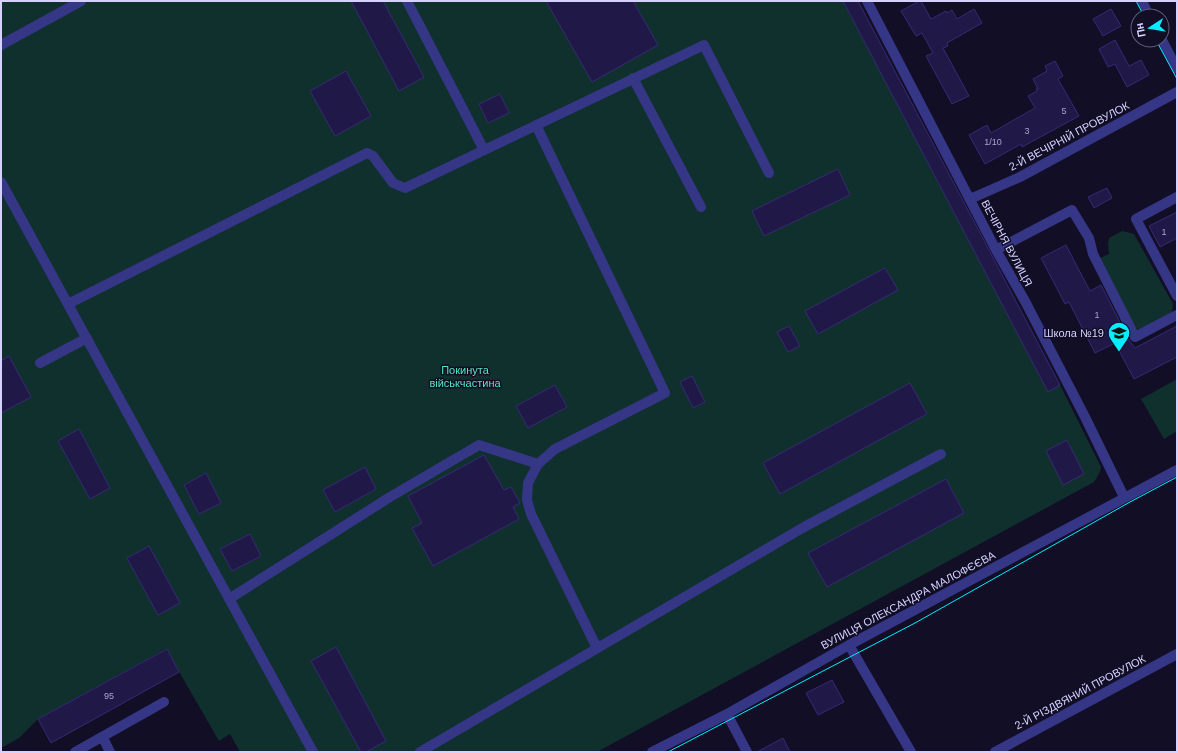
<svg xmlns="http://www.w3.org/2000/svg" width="1178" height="753" font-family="Helvetica,sans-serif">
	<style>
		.green { fill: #10302e }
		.building { fill: #201948; stroke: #362a75 }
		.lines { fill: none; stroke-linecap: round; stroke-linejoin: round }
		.minor { stroke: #363687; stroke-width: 10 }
		.tram { stroke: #00eefd; stroke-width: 1 }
		.labels { text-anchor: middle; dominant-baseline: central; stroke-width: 3; stroke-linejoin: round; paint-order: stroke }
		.number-label { font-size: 9px; fill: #a8a4d1 }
		.street-label { font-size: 11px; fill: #d6d2ff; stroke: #110e26 }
		.poi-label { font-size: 11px; fill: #d6d2ff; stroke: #110e26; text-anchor: end }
		.park-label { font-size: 11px; fill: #58e5bd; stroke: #110e26 }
	</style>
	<rect width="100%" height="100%" fill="#110e26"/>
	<path class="green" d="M1 1H843L1048 391 1060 385 1101 467 1100 472 1094 482 597 752H240L230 734 219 741 166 649 38 719 19 738 1 748Z
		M1122 231 1134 234 1173 304 1172 313 1142 329H1137L1133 324 1100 258 1109 254 1108 243 1109 238Z
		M1177 379V431L1164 439 1141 399Z"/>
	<path class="building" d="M351 1H383L424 77 399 91Z
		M546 1H633L658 45 592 82Z
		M843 1H858L1060 385 1048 392Z
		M919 1H921L931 19 946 11 947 13 952 10 957 19 974 9 982 23 947 43 948 46 943 48 969 96 952 104 926 56 933 53 922 33 916 36 901 11Z
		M1111 9 1121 26 1103 36 1093 19Z
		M1115 40 1129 66 1141 60 1149 75 1127 87 1115 64 1108 67 1099 49Z
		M1055 61 1063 76 1058 79 1079 116 1022 147 1021 144 985 164 969 135 987 125 991 133 1035 108 1028 96 1037 91 1036 89H1038L1033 79 1047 71 1045 66Z
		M346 71 371 116 335 136 310 91Z
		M500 94 509 113 488 123 479 104Z
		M838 169 850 195 764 236 752 211Z
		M1107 188 1112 198 1094 208 1088 197Z
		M1177 212V238L1160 247 1149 226Z
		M1066 245 1090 291 1101 285 1129 340 1135 348 1177 326V357L1134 379 1115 343 1095 353 1069 302 1065 304 1041 258Z
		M885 268 898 290 818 334 805 311Z
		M789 326 800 346 788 352 777 332Z
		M9 356 31 397 1 413V361Z
		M692 376 705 402 693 408 680 382Z
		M910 383 927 414 780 494 763 463Z
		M555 385 567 407 528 428 516 406Z
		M79 429 110 488 90 499 58 441Z
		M1067 440 1084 474 1063 485 1046 451Z
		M484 455 504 490 511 487 520 503 513 507 519 519 433 566 412 528 422 523 408 496Z
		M365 467 376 489 335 512 323 490Z
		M206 473 221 503 199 514 184 485Z
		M946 479 964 513 827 587 808 553Z
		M250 534 261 556 232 571 220 549Z
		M149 546 180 603 158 615 127 558Z
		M336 647 386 741 366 752H361L311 661Z
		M167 649 179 672 51 743 38 719Z
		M832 680 844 702 818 715 806 693Z
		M783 738 790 752H757Z"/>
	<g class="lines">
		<path class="minor" d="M407 1 484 150
			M867 1 996 250 1026 303 1085 417 1124 497
			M1142 1 1149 16
			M1162 40 1177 69
			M1 45 81 1
			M633 78 701 207
			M536 125 665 393 555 449 538 464 528 483 527 500 531 514 597 648
			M1 182 313 752
			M1177 197 1136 219 1177 296
			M970 199 1020 177 1177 92
			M996 250 1072 210 1089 238 1093 254 1135 337 1177 315
			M68 304 367 153 373 156 393 183 405 188 704 45 769 173
			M40 363 87 338
			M229 599 390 497 479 445 538 464
			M849 645 911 752
			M727 714 747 752
			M103 738 110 752
			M75 752 164 702
			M420 752 804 527 941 454
			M652 752 727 714 849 645 1177 470
			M995 752 1177 654"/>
		<path class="tram" d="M1136 1 1144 16
			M1156 40 1177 79
			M668 752 915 623 1130 502 1177 477"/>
	</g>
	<defs>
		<g id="school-pin" transform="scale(1.15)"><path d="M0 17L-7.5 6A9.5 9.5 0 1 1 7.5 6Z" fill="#00eefd" stroke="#110e26"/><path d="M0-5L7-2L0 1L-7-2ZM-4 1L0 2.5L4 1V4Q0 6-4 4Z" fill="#111"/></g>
	</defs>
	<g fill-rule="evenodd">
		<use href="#school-pin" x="1119" y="333"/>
	</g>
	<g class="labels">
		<g class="number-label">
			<text x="1064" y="111">5</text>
			<text x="1027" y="131">3</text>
			<text x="993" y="142">1/10</text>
			<text x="1164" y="232">1</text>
			<text x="1097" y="315">1</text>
			<text x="109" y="696">95</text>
		</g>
		<g class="street-label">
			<text transform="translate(1069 136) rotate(-28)">2-Й ВЕЧІРНІЙ ПРОВУЛОК</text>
			<text transform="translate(1007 243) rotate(62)">ВЕЧІРНЯ ВУЛИЦЯ</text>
			<text transform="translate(908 600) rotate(-28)">ВУЛИЦЯ ОЛЕКСАНДРА МАЛОФЄЄВА</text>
			<text transform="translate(1080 692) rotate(-28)">2-Й РІЗДВЯНИЙ ПРОВУЛОК</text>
		</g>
		<g class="poi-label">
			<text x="1104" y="333">Школа №19</text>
		</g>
		<g class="park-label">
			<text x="465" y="370">Покинута<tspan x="465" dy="13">військчастина</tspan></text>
		</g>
	</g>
	<rect width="1178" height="753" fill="none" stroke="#d6d2ff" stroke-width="4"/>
	<g transform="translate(1150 28) rotate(258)"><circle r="19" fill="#110e26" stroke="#605c7d"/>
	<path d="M0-3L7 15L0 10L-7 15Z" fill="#00eefd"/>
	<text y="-6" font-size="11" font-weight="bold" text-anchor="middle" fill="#d6d2ff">Пн</text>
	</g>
</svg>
